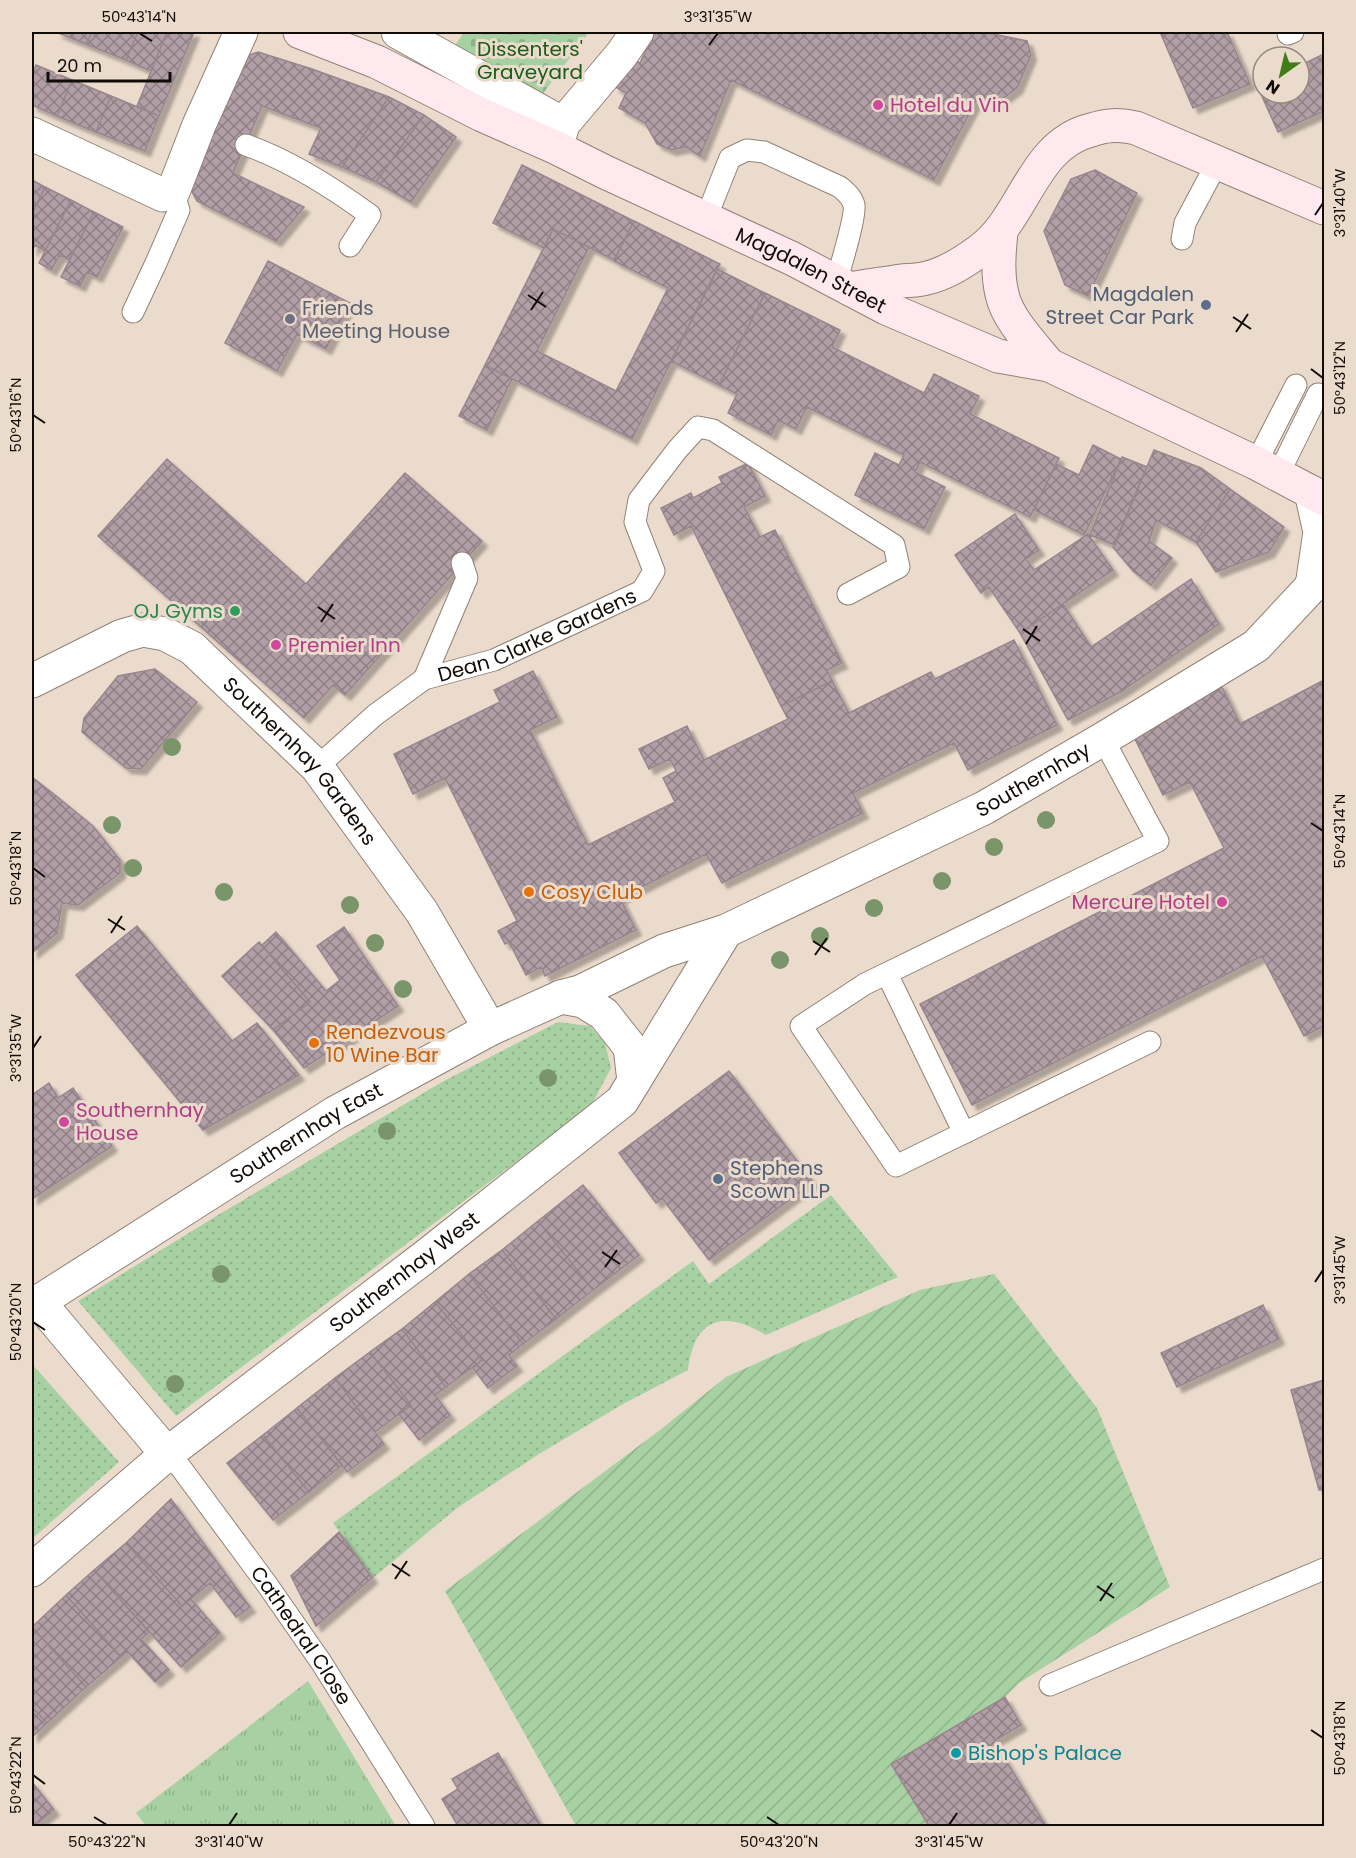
<svg xmlns="http://www.w3.org/2000/svg" width="1356" height="1858" font-family="Poppins,sans-serif">
	<style>
		.grass { fill: url(#grass-tufts) }
		.cemetery { fill: url(#cemetery-stones) }
		.park { fill: url(#park-dots) }
		.garden { fill: url(#garden-furrows) }
		.building { fill: url(#building-cross-hatch); stroke: #99858d; stroke-width: 1.5; filter: url(#shadow) }
		.lines { fill: none; stroke-linecap: round; stroke-linejoin: round }
		.lane-casing { stroke: #908275; stroke-width: 23 }
		.street-casing { stroke: #908275; stroke-width: 35 }
		.secondary-casing { stroke: #908275; stroke-width: 35 }
		.lane { stroke: #fff; stroke-width: 21 }
		.street { stroke: #fff; stroke-width: 33 }
		.secondary { stroke: #ffe9ef; stroke-width: 33 }
		.tree { fill: #799569 }
		.ticks { fill: none; stroke: #110c07; stroke-width: 2 }
		.hotel-dot { fill: #d1479c; stroke: #ebdbcd; stroke-width: 2 }
		.service-dot { fill: #5c6f8a; stroke: #ebdbcd; stroke-width: 2 }
		.worship-dot { fill: #6b7280; stroke: #ebdbcd; stroke-width: 2 }
		.leisure-dot { fill: #2e9e5b; stroke: #ebdbcd; stroke-width: 2 }
		.food-dot { fill: #e8710a; stroke: #ebdbcd; stroke-width: 2 }
		.culture-dot { fill: #0f9aa8; stroke: #ebdbcd; stroke-width: 2 }
		.labels { text-anchor: middle; dominant-baseline: central; stroke-width: 6; stroke-linejoin: round; paint-order: stroke }
		.park-label { font-size: 20px; fill: #1b5c17; stroke: #ebdbcd }
		.hotel-label { font-size: 20px; fill: #b23c85; stroke: #ebdbcd; text-anchor: start }
		.street-label { font-size: 20px; fill: #110c07; stroke: #ebdbcd }
		.service-label { font-size: 20px; fill: #4e5e75; stroke: #ebdbcd; text-anchor: end }
		.worship-label { font-size: 20px; fill: #5b616d; stroke: #ebdbcd; text-anchor: start }
		.leisure-label { font-size: 20px; fill: #27864d; stroke: #ebdbcd; text-anchor: end }
		.food-label { font-size: 20px; fill: #c56008; stroke: #ebdbcd; text-anchor: start }
		.culture-label { font-size: 20px; fill: #0d838f; stroke: #ebdbcd; text-anchor: start }
		.neatline { fill: none; stroke: #110c07; stroke-width: 2 }
		.ticks-label { font-size: 15px; text-anchor: middle; fill: #110c07 }
	</style>
	<defs>
		<pattern id="grass-tufts" width="24" height="20" patternUnits="userSpaceOnUse" patternTransform="scale(1.5)"><rect width="24" height="20" fill="#a7d1a2"/><path d="M3 7l-1-3M5 7V3M7 7l1-3M15 17l-1-3M17 17v-4M19 17l1-3" fill="none" stroke="#8fb28a"/></pattern>
		<pattern id="cemetery-stones" width="16" height="16" patternUnits="userSpaceOnUse" patternTransform="scale(1.5)"><rect width="16" height="16" fill="#a7d1a2"/><path d="M2 7V4a2 2 0 0 1 4 0v3zM10 15v-3a2 2 0 0 1 4 0v3z" fill="#8fb28a"/></pattern>
		<pattern id="park-dots" width="8" height="8" patternUnits="userSpaceOnUse" patternTransform="scale(1.5)"><rect width="8" height="8" fill="#a7d1a2"/><path d="M2 2h.1M6 6h.1" fill="none" stroke="#8fb28a" stroke-width="1.8" stroke-linecap="round"/></pattern>
		<pattern id="garden-furrows" width="10" height="10" patternUnits="userSpaceOnUse" patternTransform="scale(1.5)"><rect width="10" height="10" fill="#a7d1a2"/><path d="M-1 1l2-2M0 10L10 0M9 11l2-2" fill="none" stroke="#8fb28a"/></pattern>
		<pattern id="building-cross-hatch" width="8" height="8" patternUnits="userSpaceOnUse" patternTransform="scale(1.5)"><rect width="8" height="8" fill="#b29ea6"/><path d="M0 0l8 8M0 8l8-8" fill="none" stroke="#8f7f85"/></pattern>
		<filter id="shadow"><feDropShadow dx="5.5" dy="5.5" stdDeviation="1.5" flood-color="#0004"/></filter>
	</defs>
	<rect width="100%" height="100%" fill="#ebdbcd"/>
	<path class="grass" d="M308 1681 396 1826H146L136 1813Z"/>
	<path class="cemetery" d="M464 32H589L539 99 452 50Z"/>
	<path class="park" d="M558 1022 590 1026 605 1043 611 1068 591 1106 176 1416 78 1301 223 1212 442 1082Z
		M831 1195 898 1277 766 1335C723 1309 694 1318 688 1370L623 1404 539 1454 457 1508 373 1578 333 1523 693 1261 709 1284Z
		M32 1364 119 1462 32 1539Z"/>
	<path class="garden" d="M994 1274 1097 1408 1170 1587 1019 1683 1005 1697 891 1765 929 1826H576L445 1591 660 1430 726 1377 920 1290Z"/>
	<path class="building" d="M56 32H92L86 44Z
		M92 32H138L126 60 86 44Z
		M138 32H167L151 71 126 60Z
		M167 32H194L159 116 137 106Z
		M654 32H909L914 34 915 32H983L1027 41 1031 55 1017 88 998 102 976 101 934 180 731 80 700 156 686 147 671 150 657 144 645 123 619 108 626 93 614 86 627 57 640 63Z
		M1160 32H1227L1250 84 1193 108Z
		M258 52 312 69 389 97 342 167 309 154 321 128 262 106 233 173 304 207 276 241 197 201 191 190 213 132 249 55Z
		M1324 54V111L1278 132 1257 85 1263 82V93H1299V66Z
		M36 65 72 80 57 116 32 105V76Z
		M72 80 111 96 96 132 57 116Z
		M111 96 159 116 145 151 96 132Z
		M389 97 424 115 376 182 342 167Z
		M424 115 456 137 411 202 376 182Z
		M522 165 634 221 614 260 553 229 544 248 493 223Z
		M1095 170 1137 193 1088 296 1065 285 1044 231 1071 179Z
		M32 180 45 187 32 214Z
		M45 187 71 200 45 251 35 245 32 251V214Z
		M71 200 94 212 69 260 60 255 51 270 39 263Z
		M94 212 123 227 97 277 87 272 80 286 61 277Z
		M634 221 720 264 632 439 485 365 553 229 589 247 537 351 616 391 668 288 614 261Z
		M268 261 350 303 326 349 297 334 277 371 225 343Z
		M717 269 765 293 719 385 671 361Z
		M765 293 840 330 832 347 924 393 934 374 979 396 970 414 1059 458 1030 517 920 462 915 472 945 487 924 529 855 495 875 453 899 465 904 455 807 407 796 429 778 420 771 435 728 413 737 394 719 385Z
		M485 365 512 379 487 430 459 416Z
		M1093 445 1121 459 1084 535 1034 510 1056 464 1079 475Z
		M1154 450 1201 468 1230 489 1196 542 1156 520 1149 541 1172 558 1151 585 1133 571 1113 547Z
		M1122 457 1147 467 1115 545 1090 535Z
		M167 459 306 584 405 473 482 541 345 695 333 685 304 718 98 536Z
		M748 463 765 496 744 507 760 537 775 530 842 663 827 670 832 681 781 706 691 526 674 535 661 508 691 493 693 498 722 483 719 477Z
		M1230 489 1284 527 1269 552 1216 572 1196 542Z
		M1015 514 1039 550 1026 559 1034 570 1088 534 1113 570 1020 633 989 587 981 593 955 555Z
		M1191 579 1219 624 1122 691 1068 720 1020 633 1063 604 1091 647Z
		M1014 640 1057 725 968 770 954 743 853 793 863 813 722 883 706 854 620 898 636 930 545 976 541 967 526 975 509 942 505 944 498 931 517 921 445 778 413 794 394 754 500 702 494 690 533 671 557 717 530 730 588 845 675 802 663 778 676 771 670 759 649 769 639 749 687 726 704 760 788 719 781 706 832 681 849 713 931 672 935 679Z
		M155 669 197 702 141 769 126 768 82 732 84 718 118 676Z
		M1324 680V1026L1304 1036 1262 956 972 1105 920 1004 1224 848 1190 782 1163 795 1130 729 1220 683 1240 724Z
		M32 777 55 795 93 826 120 860V873L78 905 62 903 57 933 32 953Z
		M137 926 232 1041 257 1023 299 1075 203 1130 76 975Z
		M344 927 398 1006 304 1068 273 1030 310 1002 262 945 276 932 326 991 340 980 317 946Z
		M259 942 310 1002 273 1030 222 976Z
		M729 1071 813 1182 709 1260 662 1198 656 1203 619 1153Z
		M49 1083 58 1098 73 1088 112 1146 32 1199V1095Z
		M583 1185 639 1255 593 1290 538 1221Z
		M538 1221 593 1290 556 1319 502 1250Z
		M502 1250 556 1319 523 1344 469 1274Z
		M469 1274 523 1344 509 1355 517 1366 488 1388 473 1368 482 1360 435 1302Z
		M435 1302 482 1360 446 1387 402 1329Z
		M1263 1305 1279 1339 1177 1387 1161 1353Z
		M402 1329 446 1387 435 1395 450 1415 419 1440 399 1414 411 1405 370 1352Z
		M370 1352 411 1405 375 1432 335 1378Z
		M335 1378 384 1444 347 1472 297 1408Z
		M1324 1380V1490H1319L1291 1390Z
		M297 1408 342 1465 309 1492 263 1435Z
		M263 1435 309 1492 273 1520 227 1463Z
		M171 1499 250 1607 236 1617 210 1583 182 1606 126 1543Z
		M339 1532 372 1578 316 1626 291 1576Z
		M126 1543 182 1606 191 1599 220 1633 181 1667 94 1570Z
		M94 1570 149 1632 141 1639 169 1670 155 1682 127 1651 121 1657 66 1595Z
		M66 1595 121 1657 86 1687 32 1627Z
		M32 1627 86 1687 47 1723 32 1707Z
		M1005 1697 1021 1725 994 1741 1046 1826H929L891 1764Z
		M32 1707 47 1723 32 1737Z
		M498 1753 541 1826H458L442 1799 458 1789 452 1779Z
		M32 1782 54 1810 34 1826H32Z"/>
	<g class="lines">
		<g class="lane-casing">
			<g id="lane">
				<path d="M1288 34 1293 32"/>
				<path d="M246 145C289 160 333 188 370 215L350 246"/>
				<path d="M706 218 730 158 747 150 764 152 840 187C846 192 852 197 854 205 856 217 840 268 836 283"/>
				<path d="M1182 239 1185 223 1217 163"/>
				<path d="M133 312 156 263 179 210 173 192"/>
				<path d="M1256 463 1296 385"/>
				<path d="M1278 475 1318 394"/>
				<path d="M424 679 467 578 462 563"/>
				<path d="M1103 739 1158 841 865 984 801 1026 896 1166 1150 1042"/>
				<path id="s1" d="M317 767 375 715 424 679 494 660 642 591 654 571 635 522 639 500 677 450 698 427 713 430 894 545 899 567 848 594"/>
				<path d="M887 974 964 1133"/>
				<path id="s2" d="M167 1454 181 1468 266 1583 321 1662 424 1826"/>
				<path d="M1050 1685 1324 1569"/>
			</g>
		</g>
		<g class="street-casing">
			<g id="street">
				<path d="M398 32 563 124"/>
				<path d="M32 134 163 195 173 192 199 125 241 32"/>
				<path d="M557 146 563 124 622 54 637 32"/>
				<path d="M1311 492 1320 532 1312 586"/>
				<path id="s3" d="M32 681 122 636 143 630 165 634 192 648 317 767 422 912 490 1029"/>
				<path d="M561 997 583 1001 604 1014 630 1047 634 1081"/>
				<path d="M38 1301 167 1454"/>
				<path id="s4" d="M32 1306 335 1113 490 1029 561 997 580 992 664 951 726 931 984 808 1103 739 1256 646 1312 586 1324 580"/>
				<path id="s5" d="M32 1570 167 1454 426 1256 622 1101 726 931"/>
			</g>
		</g>
		<g class="secondary-casing">
			<g id="secondary">
				<path id="s6" d="M300 32 377 62 482 115 557 148 605 172 793 259 886 308 998 356 1049 365 1256 463 1324 499"/>
				<path d="M1001 232C999 252 997 274 1002 294 1007 319 1033 345 1049 365"/>
				<path d="M850 289C865 286 880 284 895 282 905 280 917 281 927 278 945 274 964 262 979 251 1025 219 1031 145 1091 130 1107 125 1119 124 1136 128L1324 208"/>
			</g>
		</g>
		<use href="#lane" class="lane"/>
		<use href="#street" class="street"/>
		<use href="#secondary" class="secondary"/>
	</g>
	<g class="tree">
		<circle cx="172" cy="747" r="9"/>
		<circle cx="1046" cy="820" r="9"/>
		<circle cx="112" cy="825" r="9"/>
		<circle cx="994" cy="847" r="9"/>
		<circle cx="133" cy="868" r="9"/>
		<circle cx="942" cy="881" r="9"/>
		<circle cx="224" cy="892" r="9"/>
		<circle cx="350" cy="905" r="9"/>
		<circle cx="874" cy="908" r="9"/>
		<circle cx="820" cy="936" r="9"/>
		<circle cx="375" cy="943" r="9"/>
		<circle cx="780" cy="960" r="9"/>
		<circle cx="403" cy="989" r="9"/>
		<circle cx="548" cy="1078" r="9"/>
		<circle cx="387" cy="1131" r="9"/>
		<circle cx="221" cy="1274" r="9"/>
		<circle cx="175" cy="1384" r="9"/>
	</g>
	<path class="ticks" d="M139 33 152 41M709 45 718 33M1315 215 1323 203M528 295 546 307M531 310 543 292M1233 317 1251 329M1236 332 1248 314M1311 369 1323 378M33 415 45 423M318 607 335 619M321 622 333 604M1023 629 1040 641M1026 644 1037 626M1311 823 1323 831M33 868 45 877M108 919 125 930M111 933 122 916M813 941 830 952M815 955 827 938M33 1048 41 1036M602 1252 620 1264M605 1267 617 1250M1315 1282 1323 1270M33 1322 45 1330M392 1564 410 1576M395 1579 407 1561M1097 1586 1114 1598M1100 1601 1112 1583M1311 1730 1323 1738M33 1775 45 1784M94 1817 107 1825M767 1817 779 1825M229 1825 237 1813M949 1825 957 1813"/>
	<g class="hotel-dot">
		<circle cx="878" cy="105" r="6"/>
		<circle cx="276" cy="645" r="6"/>
		<circle cx="1222" cy="902" r="6"/>
		<circle cx="64" cy="1122" r="6"/>
	</g>
	<g class="service-dot">
		<circle cx="1206" cy="305" r="6"/>
		<circle cx="718" cy="1179" r="6"/>
	</g>
	<circle class="worship-dot" cx="290" cy="319" r="6"/>
	<circle class="leisure-dot" cx="235" cy="611" r="6"/>
	<g class="food-dot">
		<circle cx="529" cy="892" r="6"/>
		<circle cx="314" cy="1043" r="6"/>
	</g>
	<circle class="culture-dot" cx="956" cy="1753" r="6"/>
	<g class="labels">
		<g class="park-label">
			<text x="530" y="49">Dissenters'<tspan x="530" dy="23">Graveyard</tspan></text>
		</g>
		<g class="hotel-label">
			<text x="890" y="105">Hotel du Vin</text>
			<text x="288" y="645">Premier Inn</text>
			<text x="1210" y="902" text-anchor="end">Mercure Hotel</text>
			<text x="76" y="1110">Southernhay<tspan x="76" dy="23">House</tspan></text>
		</g>
		<g class="street-label">
			<text stroke="none"><textPath href="#s6" startOffset="564">Magdalen Street</textPath></text>
			<text stroke="none"><textPath href="#s1" startOffset="260">Dean Clarke Gardens</textPath></text>
			<text stroke="none"><textPath href="#s3" startOffset="332">Southernhay Gardens</textPath></text>
			<text stroke="none"><textPath href="#s4" startOffset="1134">Southernhay</textPath></text>
			<text stroke="none"><textPath href="#s4" startOffset="324">Southernhay East</textPath></text>
			<text stroke="none"><textPath href="#s5" startOffset="477">Southernhay West</textPath></text>
			<text stroke="none"><textPath href="#s2" startOffset="226">Cathedral Close</textPath></text>
		</g>
		<g class="service-label">
			<text x="1194" y="294">Magdalen<tspan x="1194" dy="23">Street Car Park</tspan></text>
			<text x="730" y="1168" text-anchor="start">Stephens<tspan x="730" dy="23">Scown LLP</tspan></text>
		</g>
		<g class="worship-label">
			<text x="302" y="308">Friends<tspan x="302" dy="23">Meeting House</tspan></text>
		</g>
		<g class="leisure-label">
			<text x="223" y="611">OJ Gyms</text>
		</g>
		<g class="food-label">
			<text x="541" y="892">Cosy Club</text>
			<text x="326" y="1032">Rendezvous<tspan x="326" dy="23">10 Wine Bar</tspan></text>
		</g>
		<g class="culture-label">
			<text x="968" y="1753">Bishop's Palace</text>
		</g>
	</g>
	<rect width="1356" height="1858" fill="none" stroke="#ebdbcd" stroke-width="66"/>
	<g transform="translate(1281 75) rotate(214)"><circle r="28" fill="#ebdbcd" stroke="#94887e" stroke-width="1.5"/>
	<path d="M0-4.5L10 22L0 15L-10 22Z" fill="#407c17"/>
	<text y="-9" font-size="16" font-weight="bold" text-anchor="middle" fill="#110c07">N</text>
	</g>
	<path d="M48 72v9h122v-9" fill="none" stroke="#110c07" stroke-width="3"/>
	<text x="57" y="72" font-size="18" fill="#110c07" stroke="#ebdbcd" stroke-width="4.5" paint-order="stroke">20 m</text>
	<rect x="33" y="33" width="1290" height="1792" class="neatline"/>
	<g class="ticks-label">
		<text x="139" y="22">50°43'14"N</text>
		<text x="718" y="22">3°31'35"W</text>
		<text transform="translate(1340 203) rotate(-90)" y="5">3°31'40"W</text>
		<text transform="translate(1340 378) rotate(-90)" y="5">50°43'12"N</text>
		<text transform="translate(16 415) rotate(-90)" y="5">50°43'16"N</text>
		<text transform="translate(1340 831) rotate(-90)" y="5">50°43'14"N</text>
		<text transform="translate(16 868) rotate(-90)" y="5">50°43'18"N</text>
		<text transform="translate(16 1048) rotate(-90)" y="5">3°31'35"W</text>
		<text transform="translate(1340 1270) rotate(-90)" y="5">3°31'45"W</text>
		<text transform="translate(16 1322) rotate(-90)" y="5">50°43'20"N</text>
		<text transform="translate(1340 1738) rotate(-90)" y="5">50°43'18"N</text>
		<text transform="translate(16 1775) rotate(-90)" y="5">50°43'22"N</text>
		<text x="107" y="1847">50°43'22"N</text>
		<text x="229" y="1847">3°31'40"W</text>
		<text x="779" y="1847">50°43'20"N</text>
		<text x="949" y="1847">3°31'45"W</text>
	</g>
</svg>
